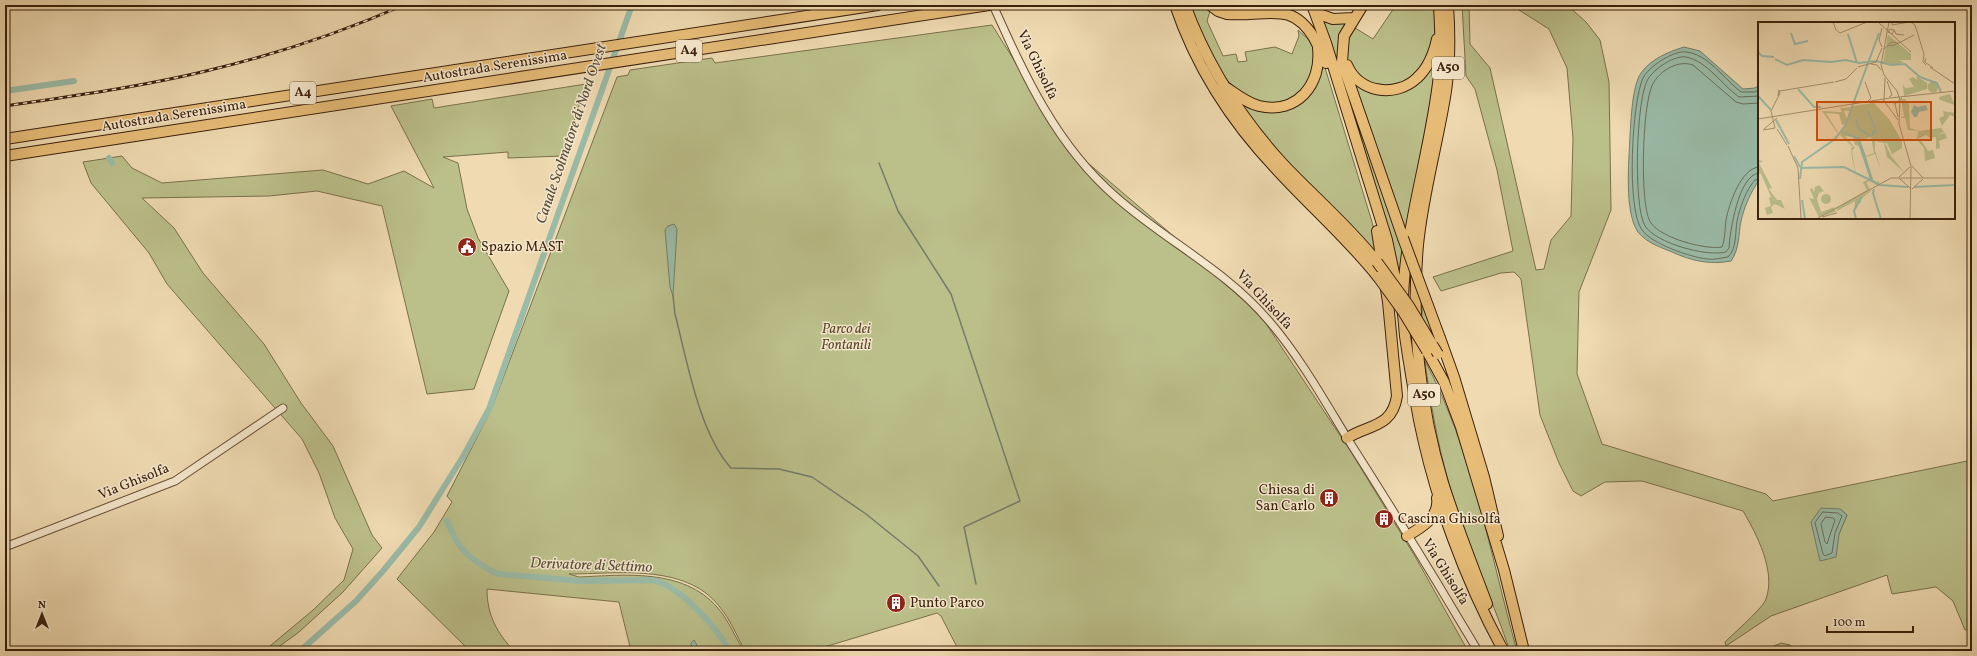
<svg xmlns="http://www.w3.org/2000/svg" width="1977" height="656" font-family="Vollkorn,serif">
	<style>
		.green { fill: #bbbf8a; stroke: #7a704c; fill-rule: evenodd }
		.water { fill: #9abba8; stroke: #747d6a }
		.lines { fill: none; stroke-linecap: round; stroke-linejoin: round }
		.shore { stroke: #6a6e5a; stroke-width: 1 }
		.stream { stroke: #747d6a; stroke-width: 1.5 }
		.canal { stroke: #9abba8; stroke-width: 6 }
		.minor-casing { stroke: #674e36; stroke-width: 9 }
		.highway-casing { stroke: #3a200d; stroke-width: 12 }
		.minor { stroke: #f5e7cc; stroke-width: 7 }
		.highway { stroke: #e8bd78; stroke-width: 10 }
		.rail-casing { stroke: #3a200d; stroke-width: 3 }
		.rail { stroke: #f5e7cc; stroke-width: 1.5; stroke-dasharray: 4.5; stroke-linecap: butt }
		.highway-bridge-casing { stroke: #3a200d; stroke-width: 12; stroke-linecap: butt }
		.highway-bridge { stroke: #e8bd78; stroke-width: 10 }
		.labels { text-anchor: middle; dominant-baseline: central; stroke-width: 3; stroke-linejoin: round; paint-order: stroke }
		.shield { fill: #f5e7cc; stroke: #725c46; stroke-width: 1 }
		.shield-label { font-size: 13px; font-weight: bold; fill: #3a200d }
		.street-label { font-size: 14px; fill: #3a200d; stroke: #f5e7cc }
		.poi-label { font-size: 14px; fill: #3a200d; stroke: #f5e7cc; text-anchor: start }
		.park-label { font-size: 14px; font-style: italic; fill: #5a482c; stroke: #f5e7cc }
		.water-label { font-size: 15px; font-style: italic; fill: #574e3c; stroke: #f5e7cc }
		.inset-river { fill: none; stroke: #9abba8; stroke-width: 2 }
		.inset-road { fill: none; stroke: #a7906f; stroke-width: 1 }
		.view { fill: #ce500c; fill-opacity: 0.15; stroke: #ce500c; stroke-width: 2 }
		.inset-edge { fill: none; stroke: #3a200d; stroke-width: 2 }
	</style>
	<rect width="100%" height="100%" fill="#efdab1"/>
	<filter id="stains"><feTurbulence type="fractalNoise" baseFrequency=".005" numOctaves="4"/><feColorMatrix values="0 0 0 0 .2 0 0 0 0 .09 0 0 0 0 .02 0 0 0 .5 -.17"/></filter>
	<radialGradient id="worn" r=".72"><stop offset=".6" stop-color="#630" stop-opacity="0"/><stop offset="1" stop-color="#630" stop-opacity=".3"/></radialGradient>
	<path class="green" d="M1189 5H1203L1210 11 1207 21 1223 56 1236 54 1238 62 1247 61 1245 52 1275 47 1292 54 1299 36 1298 30C1302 34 1309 39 1312 44 1322 63 1307 82 1297 97 1290 100 1278 105 1270 104 1221 98 1206 44 1189 5Z
		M1396 5H1436L1435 34 1431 47 1421 68 1403 83 1386 87 1364 81 1348 61 1346 56 1345 50 1352 26 1373 39Z
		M1462 5H1469L1470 44 1490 68 1536 270 1544 269 1551 240 1571 216 1573 138 1567 68 1549 29 1511 5H1567L1586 22 1600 40 1609 82 1611 210 1579 292 1577 374 1602 444 1766 494 1773 501 1972 460V629L1965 630 1953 601 1936 587 1892 594 1887 575 1771 616 1726 646 1725 642C1733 634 1764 607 1766 599 1776 571 1757 535 1743 511L1642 481 1605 482 1581 496 1573 491 1559 463 1540 415 1521 279 1514 272 1501 273 1441 291 1433 277 1513 251 1497 170 1475 89 1466 76ZM1840 509 1847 515 1839 534Z
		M1322 19 1345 24 1338 47V60L1403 250 1401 273H1398Z
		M992 25 1068 146 1253 304 1351 452 1416 558 1468 651H959L941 616 937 613 811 651H745C737 636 730 619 719 606 685 563 616 574 569 574L579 577C624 575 683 568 717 607 728 619 735 637 744 651H631L619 602 487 589C487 615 497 633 514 651H470L397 579 434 532 452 502 447 496 491 410 617 77 628 75 630 70 712 58 715 63Z
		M1437 54 1435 83 1406 235 1351 77 1397 91Z
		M1323 61 1372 222 1380 259 1281 158 1234 97 1287 109Z
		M586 84 563 156 508 158V152L443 157 458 163 467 209 478 238 509 291 474 389 427 394 382 206 317 191 269 196 142 198 174 228 203 273 264 344 301 403 333 446 372 535 382 548 343 592 299 632 273 651H264L312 611 344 580 353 549 335 518 319 473 302 439 167 284 149 253 91 183 83 162 122 156 132 168 162 183 323 170 368 184 404 171 434 188 391 106 432 99 434 108Z
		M1422 300 1436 342 1422 319Z
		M1425 361C1473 451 1490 554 1517 651H1510C1490 594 1465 538 1448 480 1437 441 1430 401 1425 361Z
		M1781 643 1790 645 1796 651H1754L1767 649Z"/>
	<path class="water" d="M1684 47 1700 51 1743 89 1755 88 1759 85V180C1751 192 1744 207 1741 221 1738 235 1740 248 1731 261 1710 265 1692 261 1672 252 1660 247 1647 243 1638 232 1624 212 1629 161 1630 136 1631 121 1632 86 1641 73 1651 59 1668 52 1684 47Z
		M674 224 677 229 673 296 670 287 665 230 668 226Z
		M1821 508 1840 509 1847 515 1839 534 1836 557 1820 561 1811 522Z
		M694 640 700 651 692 650 691 643Z"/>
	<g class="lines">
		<path class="shore" d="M1759 90 1755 92H1741C1724 79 1708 54 1686 52 1674 50 1648 67 1643 78 1632 102 1626 208 1642 230 1652 244 1690 257 1707 259 1714 260 1721 258 1728 257 1737 248 1735 233 1737 221 1740 207 1746 190 1755 180L1759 179
			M1759 96 1739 97C1722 85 1707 61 1686 57 1674 55 1654 69 1648 79 1636 98 1633 206 1645 226 1656 243 1706 257 1726 252L1729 248C1730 232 1738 175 1759 173
			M1759 103 1743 104 1736 102 1693 65C1679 60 1662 69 1654 82 1642 98 1639 208 1651 223 1661 238 1705 250 1722 247 1725 240 1725 228 1726 220 1729 204 1741 168 1759 167
			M1823 512 1838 513 1842 516 1835 533 1832 553 1825 556 1823 554 1815 523Z
			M1826 517 1833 518 1835 520 1827 544 1825 542 1821 524Z"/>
		<path class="stream" d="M879 163 898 211 951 294 1020 501 964 527 976 584
			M673 296 675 314C687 360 699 433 731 468L779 469 812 477 866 514 918 556 939 586"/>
		<path class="canal" d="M5 91 74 81
			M109 158 112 163
			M447 521C451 529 454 539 460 546 468 557 486 569 498 574L581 581 651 580C677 583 718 628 729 651
			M300 651 356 601 383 571 419 527 464 455 489 409 632 5"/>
		<g class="minor-casing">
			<path id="minor" d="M993 5C1025 76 1056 145 1116 197 1166 241 1226 270 1269 321 1300 357 1324 400 1349 441 1393 510 1436 580 1478 651
				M5 547 175 481 283 408"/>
		</g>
		<g class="highway-casing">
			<path id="highway" d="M1175 5C1196 67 1233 124 1278 171 1311 207 1348 239 1378 277
				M1185 5C1207 64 1240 117 1283 164 1314 197 1349 226 1377 262
				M1210 5 1218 11 1227 14C1268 17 1291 0 1314 38 1318 46 1323 54 1326 63
				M1312 5 1326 43 1387 240 1398 292
				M1363 5 1344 36 1342 62 1403 238
				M1448 5C1450 33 1450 63 1446 91 1438 143 1423 193 1418 245 1411 324 1420 407 1443 483 1456 524 1472 564 1487 604
				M1316 13 1333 19 1353 18
				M1347 65C1359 93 1396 98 1417 78 1428 68 1434 53 1437 39
				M1227 88C1237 95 1247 103 1259 106 1297 115 1322 84 1318 48
				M5 139 878 5
				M5 156 989 5
				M1403 297C1406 221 1431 150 1439 75 1442 52 1440 28 1439 5
				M1402 309C1404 318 1404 327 1405 336 1409 364 1414 393 1419 420 1435 499 1465 580 1503 650
				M1440 338 1454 377 1484 477 1498 536
				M1427 351 1444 382 1461 427 1504 570 1524 651
				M1347 438C1369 424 1392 428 1397 396L1388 302 1377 231
				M1407 536C1421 528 1440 517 1437 498"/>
		</g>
		<use href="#minor" class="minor"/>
		<use href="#highway" class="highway"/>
		<g class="rail-casing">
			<path id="rail" d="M5 106C72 96 140 87 206 71 274 55 340 33 404 5"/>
		</g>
		<use href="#rail" class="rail"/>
		<g class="highway-bridge-casing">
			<path id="highway-bridge" d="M1403 238 1440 338
				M1377 262 1409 306 1438 354
				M1378 277 1402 310 1427 351"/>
		</g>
		<use href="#highway-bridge" class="highway-bridge"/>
	</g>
	<defs>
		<g id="civic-disc" transform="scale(1)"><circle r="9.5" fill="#8f2418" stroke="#f5e7cc"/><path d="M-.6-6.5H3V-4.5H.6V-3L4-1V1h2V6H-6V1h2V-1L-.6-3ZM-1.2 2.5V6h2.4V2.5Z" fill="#fff"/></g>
		<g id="building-disc" transform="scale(1)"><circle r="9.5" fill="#8f2418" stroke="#f5e7cc"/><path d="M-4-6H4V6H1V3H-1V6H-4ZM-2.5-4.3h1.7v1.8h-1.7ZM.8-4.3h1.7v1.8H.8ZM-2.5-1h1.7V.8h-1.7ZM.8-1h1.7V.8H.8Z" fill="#fff"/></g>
	</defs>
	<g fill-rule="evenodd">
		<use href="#civic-disc" x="467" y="247"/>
		<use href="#building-disc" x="1329" y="498"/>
		<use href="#building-disc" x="1384" y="519"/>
		<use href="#building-disc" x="896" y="603"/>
	</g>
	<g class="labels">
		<g class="shield">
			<rect x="676" y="40" width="26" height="22" rx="3"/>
			<rect x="1432" y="57" width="32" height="22" rx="3"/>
			<rect x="290" y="82" width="26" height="22" rx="3"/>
			<rect x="1408" y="384" width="32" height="22" rx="3"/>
		</g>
		<g class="shield-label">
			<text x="689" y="51">A4</text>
			<text x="1448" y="68">A50</text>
			<text x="303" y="93">A4</text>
			<text x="1424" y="395">A50</text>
		</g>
		<g class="street-label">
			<text transform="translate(1037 65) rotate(64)">Via Ghisolfa</text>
			<text transform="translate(495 67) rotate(-9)">Autostrada Serenissima</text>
			<text transform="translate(174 116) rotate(-9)">Autostrada Serenissima</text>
			<text transform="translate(1264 300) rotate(47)">Via Ghisolfa</text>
			<text transform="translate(134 482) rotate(-22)">Via Ghisolfa</text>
			<text transform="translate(1445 572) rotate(58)">Via Ghisolfa</text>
		</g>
		<g class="poi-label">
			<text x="481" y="247">Spazio MAST</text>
			<text x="1315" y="490" text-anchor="end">Chiesa di<tspan x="1315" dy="16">San Carlo</tspan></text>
			<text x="1398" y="519">Cascina Ghisolfa</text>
			<text x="910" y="603">Punto Parco</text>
		</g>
		<g class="park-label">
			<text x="846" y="329">Parco dei<tspan x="846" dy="16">Fontanili</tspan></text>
		</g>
		<g class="water-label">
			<text transform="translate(572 134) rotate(-71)">Canale Scolmatore di Nord Ovest</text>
			<text transform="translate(591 566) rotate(2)">Derivatore di Settimo</text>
		</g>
	</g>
	<g transform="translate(1758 22)">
		<rect width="197" height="197" fill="#efdab1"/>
		<path d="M130 13 153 32V38H141L146 40 138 43 125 41ZM158 54 169 61V67L146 74 145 62 147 66 156 65 151 57 155 55 159 58ZM169.5 65a5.5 5.5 0 1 1 11 0a5.5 5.5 0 1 1-11 0ZM192 72 197 83 182 78 181 75ZM143 77H147L151 82 152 106 161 109 183 106 186 110 178 113 187 111 189 116 181 119 182 126 178 127V115L172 116 168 113 159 117 160 109 150 108 147 96H142L146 94ZM116 81 131 97 144 119V126L134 132 129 121H127L133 134 146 150 129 135 126 121 117 119V128L123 148 117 132 108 135 115 158 120 161V158L121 161 115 164 118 162 112 159 108 160 112 168 89 182 115 167 103 177V181L100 180 96 190 97 179 79 189 78 186 109 168 105 160 111 157 107 155 113 156 101 124 97 123 95 115 87 114 97 126 94 128 95 137 100 161 94 136 93 126 95 125 82 113 95 84ZM113 115 116 131 108 134 102 119ZM93 85 92 89H86L89 97 87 102 84 103 81 92 68 91 81 112 76 116 72 119 80 112 64 89 84 90 82 86ZM185 89 197 91V95L192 93 184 104 181 96 186 94ZM162 117 170 129 175 128 177 136 167 139 166 126 159 118ZM0 138 5 139 1 141 14 166 11 167 19 178H23L27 187 17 182 13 185 15 191 9 193 7 186 13 184 11 176 13 175 3 152 0 151ZM61 163 66 169 61 171 59 177 63 190 76 185 78 190 61 195 51 176 56 177 52 167 54 166 56 170 57 165ZM63 177a5 5 0 1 1 10 0a5 5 0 1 1-10 0Z" fill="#bbbf8a" fill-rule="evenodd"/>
		<path d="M156 83 160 85 168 83 170 88 161 90 159 95H156L153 90Z" fill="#9abba8"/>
		<path class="inset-river" d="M33 11 37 22 50 19M90 12 99 41M0 30 4 34 16 35M17 37 29 43 45 38 73 40 88 38M88 38 101 41 118 39 133 43 147 42 162 55 179 61 183 70M40 67 56 85H63M0 74 13 88M110 89 118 109 115 110V114M98 97 101 107 113 114M18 98 31 122M85 110 101 117 114 158M101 121 113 157M36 134 42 145M42 146 86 145 122 163 150 165M42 157 44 140 77 117 87 104 121 11M156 165 197 163M116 167 115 171 123 197M44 178 47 197M98 197 96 189 104 174"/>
		<path class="inset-road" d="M75 0 78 8 82 11 109 0M120 0 153 30M131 0 123 43 126 53 139 69 142 78 141 102 153 144 152 197M134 0V3L151 0M153 0 157 3 166 32 165 40 168 43M124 6 121 18 124 25M136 8 138 12 146 13M130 10H131L132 11 134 12 136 8 132 7 131 8V10L130 11M129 24 137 23 156 13M126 27 134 20 140 21M168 36 167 40 175 46M113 42 119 43 123 48M100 45 118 40 124 26M172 45 197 62M127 56 126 79 140 98M129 59 134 73 131 75M77 60 88 57 99 46M107 60 113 76 109 80M22 69 76 60M124 79 137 81M140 95 137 82 144 76M0 97 132 76 197 69M6 107 19 96M19 107 29 123M5 108 17 106 13 89 22 71 21 68 20 74M30 124 40 146 43 197M154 144 165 156M141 155 152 145M141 156 152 166M154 167 165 157M64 195 79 191M60 196 133 156H197"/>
		<path class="view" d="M59 80H173V118H59Z"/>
		<rect width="197" height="197" class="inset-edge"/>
	</g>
	<rect width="1977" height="656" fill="none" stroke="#efdab1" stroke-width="20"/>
	<rect x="6" y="6" width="1965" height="644" fill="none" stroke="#3a200d" stroke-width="2"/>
	<rect x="10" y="10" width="1957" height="636" fill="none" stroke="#3a200d"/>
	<g transform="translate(42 614)" stroke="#f5e7cc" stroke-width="3" paint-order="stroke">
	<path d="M0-3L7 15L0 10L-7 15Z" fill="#3a200d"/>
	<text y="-6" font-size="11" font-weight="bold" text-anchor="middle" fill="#3a200d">N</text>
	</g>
	<path d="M1827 626v6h86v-6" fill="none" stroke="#3a200d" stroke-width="2"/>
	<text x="1833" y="626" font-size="12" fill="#3a200d" stroke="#f5e7cc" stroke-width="3" paint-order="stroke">100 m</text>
	<rect width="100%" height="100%" filter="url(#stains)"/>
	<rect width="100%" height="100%" fill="url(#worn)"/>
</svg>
